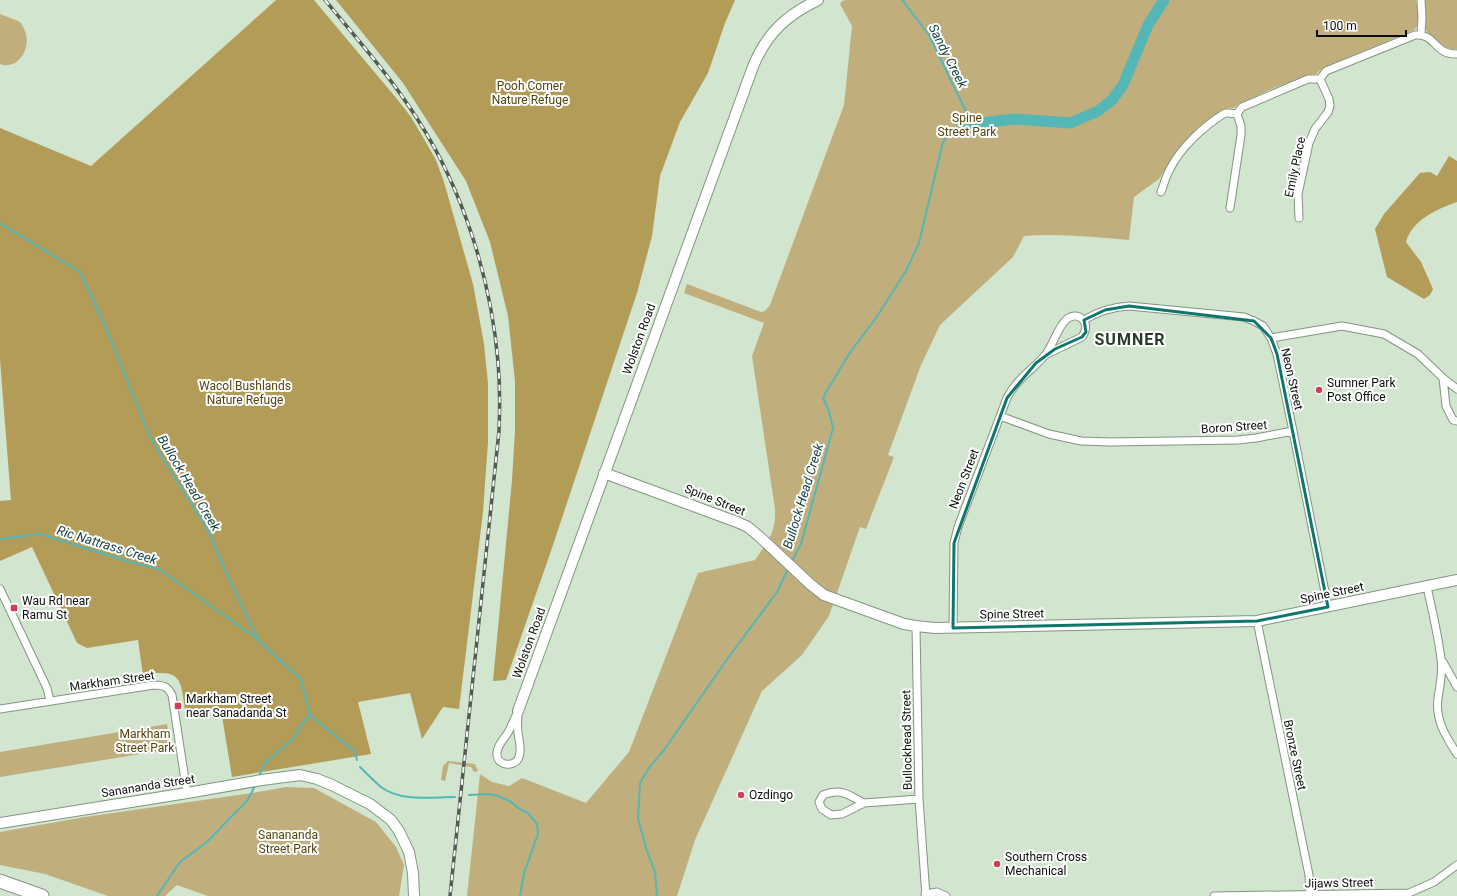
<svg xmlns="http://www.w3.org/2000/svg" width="1457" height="896" font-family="Roboto,sans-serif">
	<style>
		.green { fill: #c0af7d }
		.forest { fill: #b39c58 }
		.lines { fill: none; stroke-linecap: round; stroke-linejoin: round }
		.stream { stroke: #55b7b5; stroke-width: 2 }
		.river { stroke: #55b7b5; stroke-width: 11 }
		.street-casing { stroke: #839581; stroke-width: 9 }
		.secondary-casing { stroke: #839581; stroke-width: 12 }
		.highway-casing { stroke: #839581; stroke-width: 15 }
		.street { stroke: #fff; stroke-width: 7 }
		.secondary { stroke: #fff; stroke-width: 10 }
		.highway { stroke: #fff; stroke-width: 13 }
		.rail-casing { stroke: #525d51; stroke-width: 3.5 }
		.rail { stroke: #fff; stroke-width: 2; stroke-dasharray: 6; stroke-linecap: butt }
		.marked { fill: none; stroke: #0f766e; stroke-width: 3; stroke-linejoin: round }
		.poi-dot { fill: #cf3f5a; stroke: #fff; stroke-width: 1.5 }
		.labels { text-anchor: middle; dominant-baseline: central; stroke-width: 4; stroke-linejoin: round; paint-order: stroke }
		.park-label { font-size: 12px; fill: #55440e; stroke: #fff }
		.street-label { font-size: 12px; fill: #090f08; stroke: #fff }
		.poi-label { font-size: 12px; fill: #090f08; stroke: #fff; text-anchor: start }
		.water-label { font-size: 13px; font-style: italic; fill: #113f3e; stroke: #fff }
		.district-label { font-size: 16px; font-weight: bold; letter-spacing: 1px; fill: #2a3a29; stroke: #fff }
	</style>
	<rect width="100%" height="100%" fill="#d1e5cf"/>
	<path class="green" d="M846 0H1416C1418 10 1422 22 1414 30L1323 68 1316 74 1308 75 1276 87 1239 104 1234 108H1228L1222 111 1169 164 1159 179 1134 197 1129 240C1094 237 1059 233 1024 236L1013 257 940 325 921 365 888 455 894 457 866 529 860 527 829 616 802 655 762 691 695 840 677 896H467L480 774 492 782 509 786 522 778 586 803 629 752 698 573 755 560C768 541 776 533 775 509L752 356 764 323 684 293 687 284 761 312 765 311 770 305 844 105 852 26 840 4 842 1Z
		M1425 0H1457V49H1451L1444 47 1427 32 1425 27Z
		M0 14C6 17 16 19 21 23 21 23 24 28 24 29 33 46 19 71 0 64Z
		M167 724 171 749 0 777V752Z
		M448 761 475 764 478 771 474 772 471 767 449 763 445 781 441 780 443 766Z
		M286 787 314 788 376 822 396 847 404 865 399 896H208L177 885 165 896H108L45 874 0 865V832L85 817 252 793Z"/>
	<path class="forest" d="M276 0H314L397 99 411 117 424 139 436 160 444 182 473 284 484 344 488 383V442L483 512 459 709 443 707 422 739 410 693 358 702 371 754 232 777 221 710 186 715C180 680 184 668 143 675L138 640 87 648 77 643 32 547 0 561V501L11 500 0 360V128L91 166Z
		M336 0H735L725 23 708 73 680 122 660 176 652 236 637 293 552 548 506 680 493 681 512 480 515 431V381L508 316 490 242 466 181 403 83Z
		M1449 156 1457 161V202C1437 209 1412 220 1406 242L1421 262 1433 289 1430 295 1424 299 1387 277 1375 229 1384 214 1420 173 1430 172 1437 176Z"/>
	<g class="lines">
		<path class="stream" d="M0 223 80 272 107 330 151 439 208 530 228 577 259 641 301 679 310 715 355 752 357 760
			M0 539 40 534 130 562 159 569 259 640
			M791 563 801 544 833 428 829 411 823 398 826 392 851 351 876 318 906 271 919 243 943 142 953 129 972 124 929 35 902 0
			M360 767C367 774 374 781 381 787 401 802 431 797 455 797
			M258 778 265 763 294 738 302 724 310 715
			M469 795 489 794 498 796 510 801 518 808 528 813 537 824 538 834 524 873 520 896
			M157 896 180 862 207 842 233 815 247 801 255 786
			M657 896 655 872 647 851 638 819 640 783 649 768 664 750 728 658 777 592 788 569"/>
		<path class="river" d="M972 124 1015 119 1070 123 1098 111 1112 100 1123 85 1148 25 1164 0"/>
		<g class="street-casing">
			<path id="street" d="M1421 0 1422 17 1421 34
				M1161 192C1164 184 1166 176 1170 169 1181 147 1204 126 1225 113H1228L1237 114 1242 107 1247 105 1308 79H1320L1326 71 1415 35C1436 33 1434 55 1457 54
				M1230 208 1241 135V126L1237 114
				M1299 218 1298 194 1309 143 1315 129 1328 112 1330 106 1329 99 1320 79
				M1084 320C1099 311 1112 307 1129 306L1244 317 1254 321 1263 326 1271 338 1277 354 1293 431
				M1271 338 1342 326 1384 334 1418 354 1443 378
				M1457 389 1443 378 1446 406 1453 420 1457 421
				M1000 416 1049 434 1081 441 1110 442 1238 440 1256 438 1293 431 1328 607
				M1427 587C1432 610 1438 634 1441 659 1443 672 1440 685 1438 698 1435 720 1446 737 1457 754
				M0 589 47 688 50 701
				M1257 621 1309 875 1310 894
				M916 626 919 799 926 896
				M953 628 954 543 958 527 1007 398C1017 378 1033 370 1046 354 1053 345 1058 326 1067 319 1079 310 1092 323 1082 337L1045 355
				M1443 662 1457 687
				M0 709 154 685C164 685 168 687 172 695L187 793
				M518 711C518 718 517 726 518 733 519 741 522 749 519 757 516 767 498 767 497 755 496 746 505 738 509 731 512 724 515 718 518 711Z
				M864 803C846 794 842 788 823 795L819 802 822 809 831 815 842 814 864 803 919 799
				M925 894 937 892 946 896
				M1214 896 1409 893 1434 882 1457 865"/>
		</g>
		<g class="secondary-casing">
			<path id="secondary" d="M604 473 737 522 748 527 761 538 810 584 824 595 904 624 916 626 935 628 1257 621 1457 580
				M518 711 754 64C768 32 787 15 818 0
				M0 823 187 793 262 780 300 775 317 779 332 785 370 804 391 820 399 831 409 852 413 873 414 896"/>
		</g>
		<g class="highway-casing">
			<path id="highway" d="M0 881 42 896"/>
		</g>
		<use href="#street" class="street"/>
		<use href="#secondary" class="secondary"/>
		<use href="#highway" class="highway"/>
		<g class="rail-casing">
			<path id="rail" d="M325 0C357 39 391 77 418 120 463 190 491 279 498 362 500 385 500 408 499 431L450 896"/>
		</g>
		<use href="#rail" class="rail"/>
	</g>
	<path class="marked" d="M1129 306 1254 321 1271 338 1277 354 1328 607 1257 621 953 628 954 543 1007 398 1036 363 1055 349 1082 337 1086 332 1084 320 1105 310Z"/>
	<g class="poi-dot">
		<circle cx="1319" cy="390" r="4"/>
		<rect x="10" y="604" width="8" height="8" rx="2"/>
		<rect x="174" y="702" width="8" height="8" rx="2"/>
		<circle cx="741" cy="795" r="4"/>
		<circle cx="997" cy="864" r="4"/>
	</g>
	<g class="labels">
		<g class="park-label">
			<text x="530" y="86">Pooh Corner<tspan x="530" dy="14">Nature Refuge</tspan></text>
			<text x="967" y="118">Spine<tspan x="967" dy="14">Street Park</tspan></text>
			<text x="245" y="386">Wacol Bushlands<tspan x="245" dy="14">Nature Refuge</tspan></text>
			<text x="145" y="734">Markham<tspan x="145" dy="14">Street Park</tspan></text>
			<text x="288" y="835">Sanananda<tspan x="288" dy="14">Street Park</tspan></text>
		</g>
		<g class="street-label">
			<text transform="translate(1295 167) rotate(-78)">Emily Place</text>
			<text transform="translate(639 339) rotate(-70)">Wolston Road</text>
			<text transform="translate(1292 379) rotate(77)">Neon Street</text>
			<text transform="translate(1234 427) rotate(-4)">Boron Street</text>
			<text transform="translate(964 479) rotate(-69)">Neon Street</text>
			<text transform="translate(715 500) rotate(22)">Spine Street</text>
			<text transform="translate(1332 593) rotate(-12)">Spine Street</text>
			<text transform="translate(1012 614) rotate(-1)">Spine Street</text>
			<text transform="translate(529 643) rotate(-70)">Wolston Road</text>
			<text transform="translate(112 681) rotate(-8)">Markham Street</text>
			<text transform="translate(907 740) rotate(-91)">Bullockhead Street</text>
			<text transform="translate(1295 755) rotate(78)">Bronze Street</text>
			<text transform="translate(148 786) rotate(-9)">Sanananda Street</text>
			<text transform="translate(1339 883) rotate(-1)">Jijaws Street</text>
		</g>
		<g class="poi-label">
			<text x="1327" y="383">Sumner Park<tspan x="1327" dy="14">Post Office</tspan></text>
			<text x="22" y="601">Wau Rd near<tspan x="22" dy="14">Ramu St</tspan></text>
			<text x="186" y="699">Markham Street<tspan x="186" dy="14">near Sanadanda St</tspan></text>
			<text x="749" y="795">Ozdingo</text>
			<text x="1005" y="857">Southern Cross<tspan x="1005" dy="14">Mechanical</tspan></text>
		</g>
		<g class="water-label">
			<text transform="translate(948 56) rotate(63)">Sandy Creek</text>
			<text transform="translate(189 483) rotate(59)">Bullock Head Creek</text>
			<text transform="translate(803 496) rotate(-73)">Bullock Head Creek</text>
			<text transform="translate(107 545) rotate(17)">Ric Nattrass Creek</text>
		</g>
		<g class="district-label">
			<text x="1130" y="339">SUMNER</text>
		</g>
	</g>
	<path d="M1317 30v6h89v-6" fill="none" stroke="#090f08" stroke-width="2"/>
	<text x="1323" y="30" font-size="12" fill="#090f08" stroke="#ffffff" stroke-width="3" paint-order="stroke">100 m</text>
</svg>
